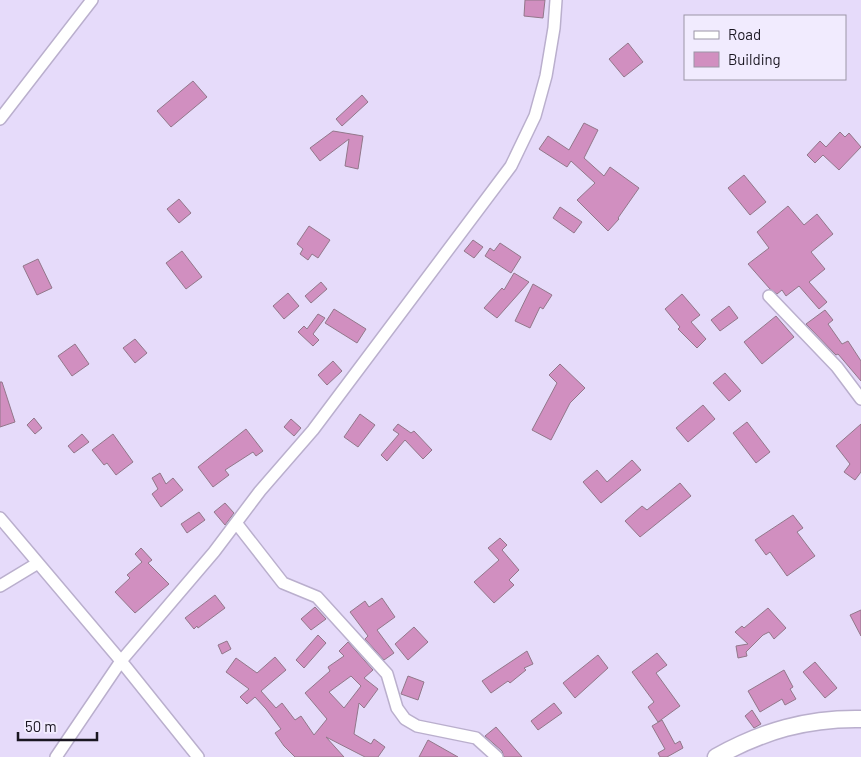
<svg xmlns="http://www.w3.org/2000/svg" width="861" height="757" font-family="Barlow,sans-serif">
	<style>
		.building { fill: #d18fc0; stroke: #92778a; fill-rule: evenodd }
		.lines { fill: none; stroke-linecap: round; stroke-linejoin: round }
		.street-casing { stroke: #baafcd; stroke-width: 14 }
		.secondary-casing { stroke: #baafcd; stroke-width: 19 }
		.street { stroke: #fff; stroke-width: 11 }
		.secondary { stroke: #fff; stroke-width: 16 }
	</style>
	<rect width="100%" height="100%" fill="#e6dbfa"/>
	<path class="building" d="M525 0H545L543 18 524 16Z
		M628 43 643 62 624 77 609 59Z
		M193 81 207 97 171 127 157 111Z
		M362 95 368 102 342 126 336 119Z
		M584 123 598 130 584 158 604 176 610 167 639 188 618 218 619 219 608 231 577 200 595 183 571 161 567 167 539 149 548 136 569 150Z
		M333 131 363 136 358 169 345 166 349 139 320 161 310 148Z
		M840 132 845 137 849 133 861 147 839 170 823 155 815 163 807 155 820 141 826 147Z
		M744 175 766 202 750 215 728 188Z
		M179 199 191 213 179 223 167 209Z
		M788 206 804 225 817 214 833 234 811 252 825 269 809 282 827 302 819 309 799 286 786 296 782 290 777 294 770 289 748 264 769 248 757 232Z
		M560 207 582 222 574 233 553 218Z
		M309 226 330 240 318 258 312 254 308 260 300 254 303 249 297 244Z
		M473 240 483 247 474 258 464 251Z
		M500 243 521 257 511 273 485 256 490 248 494 251Z
		M182 251 202 277 186 289 166 263Z
		M38 259 52 288 37 295 23 266Z
		M514 273 529 282 497 318 484 308 502 288 504 290Z
		M321 282 327 289 311 303 305 296Z
		M533 284 552 295 543 309 540 307 530 328 515 321Z
		M288 293 299 306 284 319 273 306Z
		M682 294 700 315 691 322 706 339 697 348 678 329 680 327 665 309Z
		M729 306 738 318 720 331 711 320Z
		M334 309 366 329 357 343 325 323Z
		M825 310 833 320 828 324 842 344 848 341 861 361V381L838 354 836 355 806 324Z
		M318 314 325 318 313 334 319 340 313 346 298 332 304 326 307 329Z
		M776 316 794 337 762 364 744 342Z
		M135 339 147 353 135 363 123 348Z
		M75 344 89 364 72 376 58 356Z
		M333 361 342 371 327 385 318 375Z
		M560 364 585 388 570 403 551 440 532 430 557 383 549 375Z
		M725 373 741 391 729 401 713 383Z
		M0 382H2L15 422 0 427Z
		M703 405 715 419 688 442 676 428Z
		M360 414 375 425 358 447 344 437Z
		M34 418 42 428 35 434 27 425Z
		M291 419 301 428 294 436 284 427Z
		M747 422 770 452 756 463 733 433Z
		M398 424 411 433 414 431 432 450 423 459 405 440 387 461 381 455 399 434 393 430Z
		M861 424V472L855 480 844 472 850 464 836 446Z
		M246 429 263 451 256 456 253 452 225 470 229 475 213 487 198 467Z
		M82 434 89 442 74 453 68 446Z
		M113 434 133 462 116 475 107 463 104 465 92 450Z
		M632 460 641 470 601 503 583 482 597 470 607 482Z
		M160 473 166 484 173 478 183 490 161 507 152 494 158 489 152 478Z
		M680 483 691 496 640 537 625 521 642 506 647 510Z
		M225 503 234 513 225 525 214 512Z
		M199 512 205 520 187 533 181 524Z
		M793 515 803 528 797 532 815 556 787 576 770 552 766 555 755 540Z
		M500 538 507 545 502 550 519 570 509 580 514 585 494 603 474 582 499 560 488 548Z
		M141 548 152 560 148 563 169 584 135 613 115 592 130 578 127 575 142 562 135 554Z
		M215 595 225 608 198 628 197 626 194 629 185 618Z
		M382 598 395 617 377 630 394 653 384 660 365 639 368 636 350 612 365 601 369 607Z
		M315 607 326 619 311 630 301 619Z
		M768 608 786 628 774 639 769 632 763 635 746 652 747 656 738 658 736 646 748 644 735 632 742 626 744 628Z
		M861 610V636L850 615Z
		M414 627 428 642 408 660 395 644Z
		M318 635 326 643 304 668 296 660Z
		M227 641 231 649 222 654 218 645Z
		M348 642 373 670 364 678 378 689 364 708 359 703 354 734 371 744 374 739 385 747 378 757H365L326 737 344 757H295L284 746 275 733 281 729 266 709 255 697 247 704 240 697 249 689 226 672 236 658 257 673 275 657 286 670 261 691 276 708 282 703 295 720 301 716 314 735 327 719 305 693 330 671 328 667 344 656 339 651ZM351 676 361 686 344 708 329 692Z
		M527 651 533 664 524 668 526 670 510 683 508 681 491 693 482 681Z
		M657 653 667 665 656 673 680 706 658 722 648 707 654 702 632 672Z
		M598 655 608 668 575 698 563 683Z
		M815 662 837 688 825 698 803 672Z
		M784 670 793 687 790 689 796 699 785 705 782 699 760 712 748 691Z
		M408 676 424 682 418 700 401 694Z
		M554 703 562 713 538 730 531 721Z
		M752 710 761 724 754 728 745 716Z
		M662 720 675 744 680 741 683 748 667 757H660L658 753 665 749 652 726Z
		M496 727 522 757H504L502 751 485 736Z
		M428 740 458 757H419Z"/>
	<g class="lines">
		<g class="street-casing">
			<path id="street" d="M0 119 92 0
				M769 296 837 367 861 399
				M0 518 121 661 198 757
				M237 524 283 583 317 597 387 674 397 708 405 719 417 726 476 738 497 757
				M0 586 38 563
				M56 757 121 661 214 552 260 491 313 430 511 166 535 116 546 76 554 28 556 0"/>
		</g>
		<g class="secondary-casing">
			<path id="secondary" d="M716 757C763 731 807 718 861 719"/>
		</g>
		<use href="#street" class="street"/>
		<use href="#secondary" class="secondary"/>
	</g>
	<rect x="684" y="15" width="162" height="65" fill="#f1ebfe" stroke="#9b96a6"/>
	<rect x="694" y="31" width="25" height="8" fill="#ffffff" stroke="#9b96a6"/>
	<text x="728" y="40" font-size="15" fill="#1a1621">Road</text>
	<rect x="694" y="52" width="25" height="15" fill="#d18fc0" stroke="#9b96a6"/>
	<text x="728" y="65" font-size="15" fill="#1a1621">Building</text>
	<path d="M18 732v8h79v-8" fill="none" stroke="#1a1621" stroke-width="2.5"/>
	<text x="25" y="732" font-size="15" fill="#1a1621" stroke="#f1ebfe" stroke-width="4" paint-order="stroke">50 m</text>
</svg>
